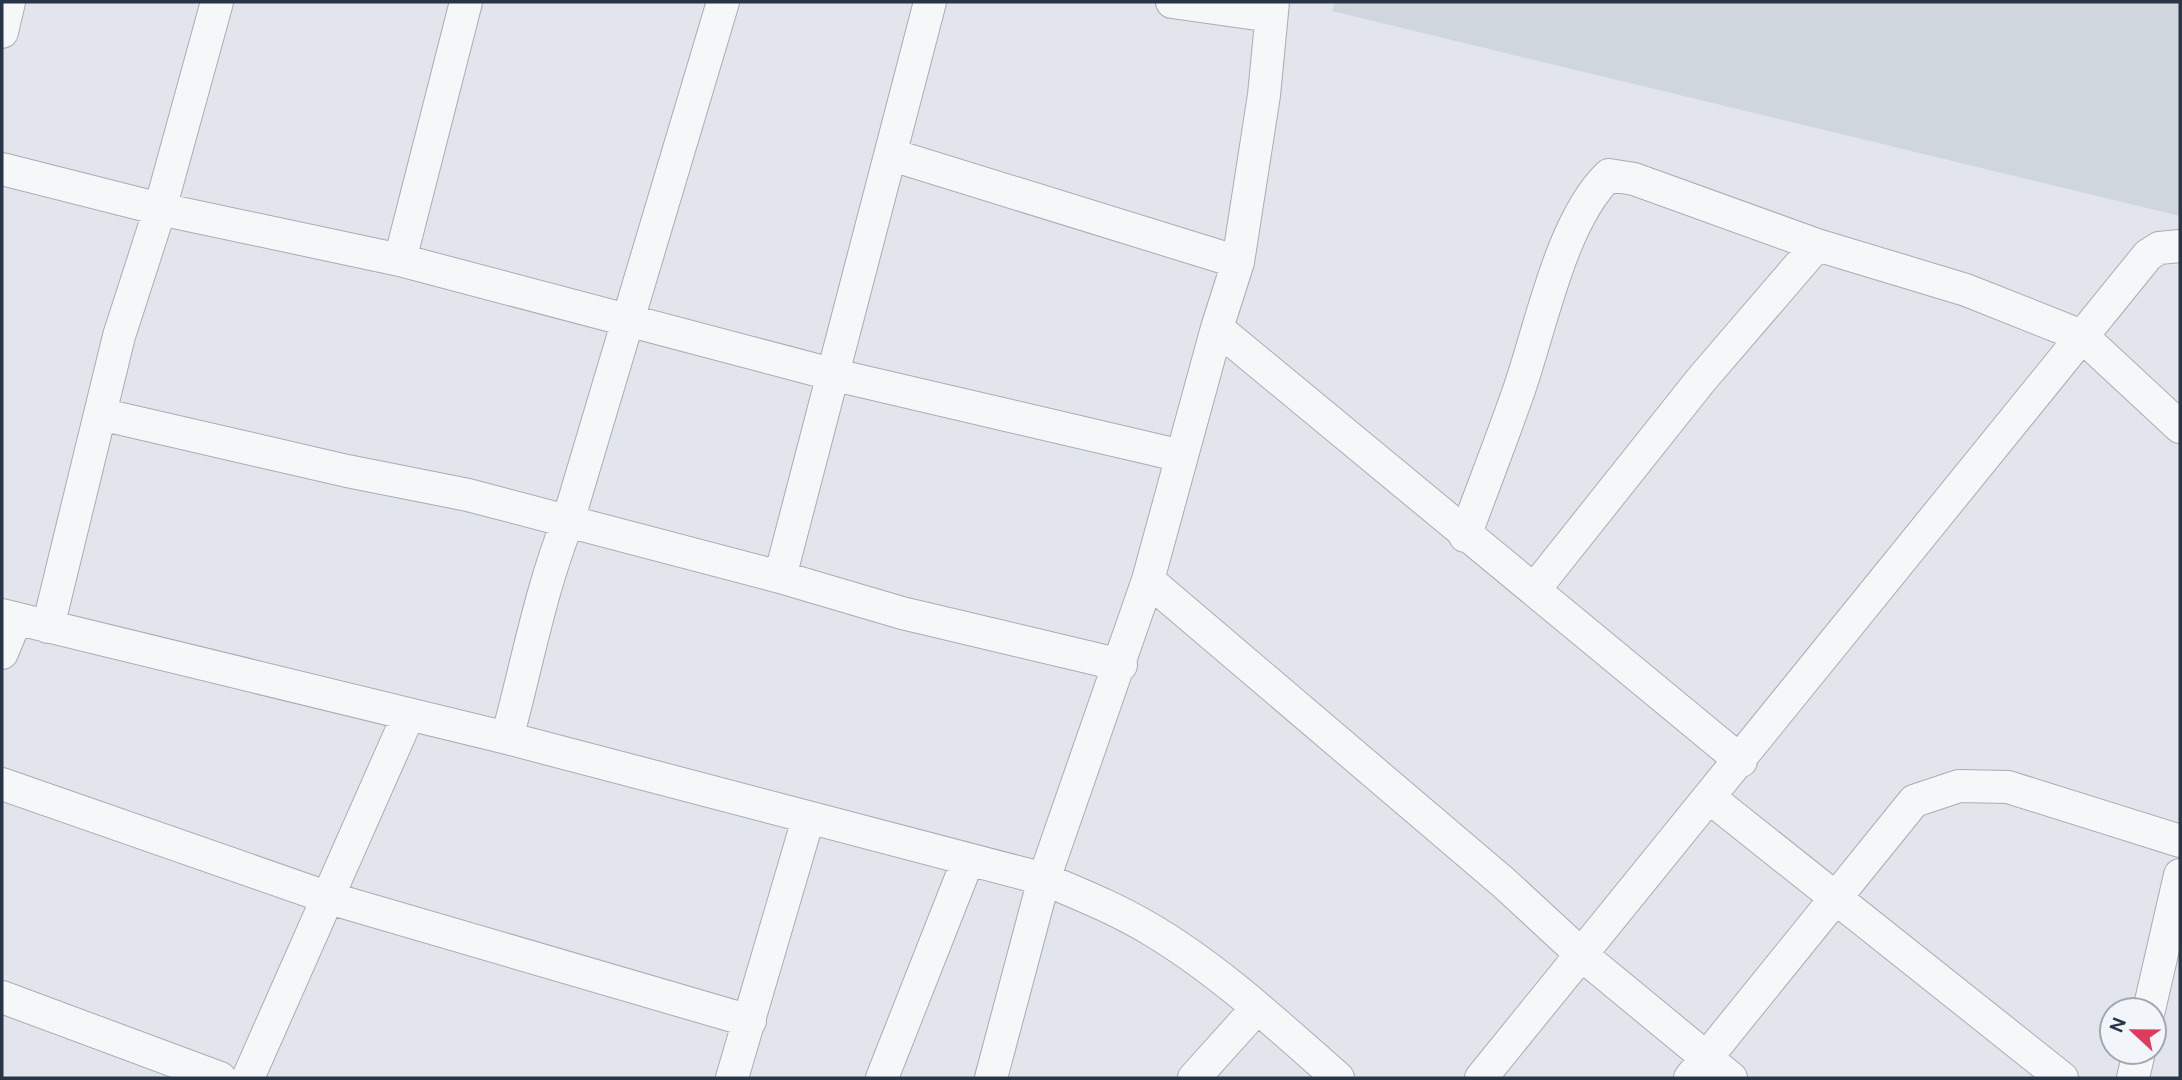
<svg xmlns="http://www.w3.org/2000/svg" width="2182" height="1080" font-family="'DM Sans',sans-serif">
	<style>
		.built { fill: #d0d6de }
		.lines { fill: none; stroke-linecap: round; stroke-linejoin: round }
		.street-casing { stroke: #a6adb7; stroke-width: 34 }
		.street { stroke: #f5f7f9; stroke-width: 32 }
	</style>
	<rect width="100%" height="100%" fill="#e2e6ec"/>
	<path class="built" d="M1335 2H2180V216L1332 11Z"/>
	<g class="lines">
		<g class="street-casing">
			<path id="street" d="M1172 2 1271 16
				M2 32 9 2
				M892 155 1238 262
				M2 169 160 209 400 260 835 375 1182 456
				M400 260 466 2
				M1217 328 1741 761
				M100 414 347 471 468 495 780 577 902 613 1121 665
				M1465 536C1483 487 1502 439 1519 390 1541 327 1561 221 1609 175L1634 179 1817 245 1966 290 2082 336 2180 427
				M780 577 930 2
				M1148 580 1504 883 1583 956 1731 1078
				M1534 590 1701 380 1817 245
				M2 615 507 738 1044 879C1082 895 1119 910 1155 932 1221 972 1280 1027 1338 1078
				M48 627 119 336 160 209 217 2
				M2 653 16 619
				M507 738C527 665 540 591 568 521L723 2
				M2 784 329 898 750 1021
				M1710 798 2062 1078
				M2 997 220 1078
				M2149 1010 2180 875
				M248 1078 408 716
				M732 1078 808 819
				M882 1078 968 860
				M991 1078 1044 879 1148 580 1217 328 1238 262 1264 95 1273 2
				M1194 1078 1257 1008
				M1481 1078 2148 255 2159 248 2180 246
				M1690 1078 1914 801 1959 786 2008 787 2180 841
				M2133 1078 2139 1052"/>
		</g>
		<use href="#street" class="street"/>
	</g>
	<rect width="2182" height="1080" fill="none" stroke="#283546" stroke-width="7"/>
	<g transform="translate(2133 1031) rotate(292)"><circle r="33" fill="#f2f5f9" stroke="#a1a8b1" stroke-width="2"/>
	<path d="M0-5L12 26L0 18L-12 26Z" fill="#dc3c5e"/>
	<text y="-10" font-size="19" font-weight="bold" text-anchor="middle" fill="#283546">N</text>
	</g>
</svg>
